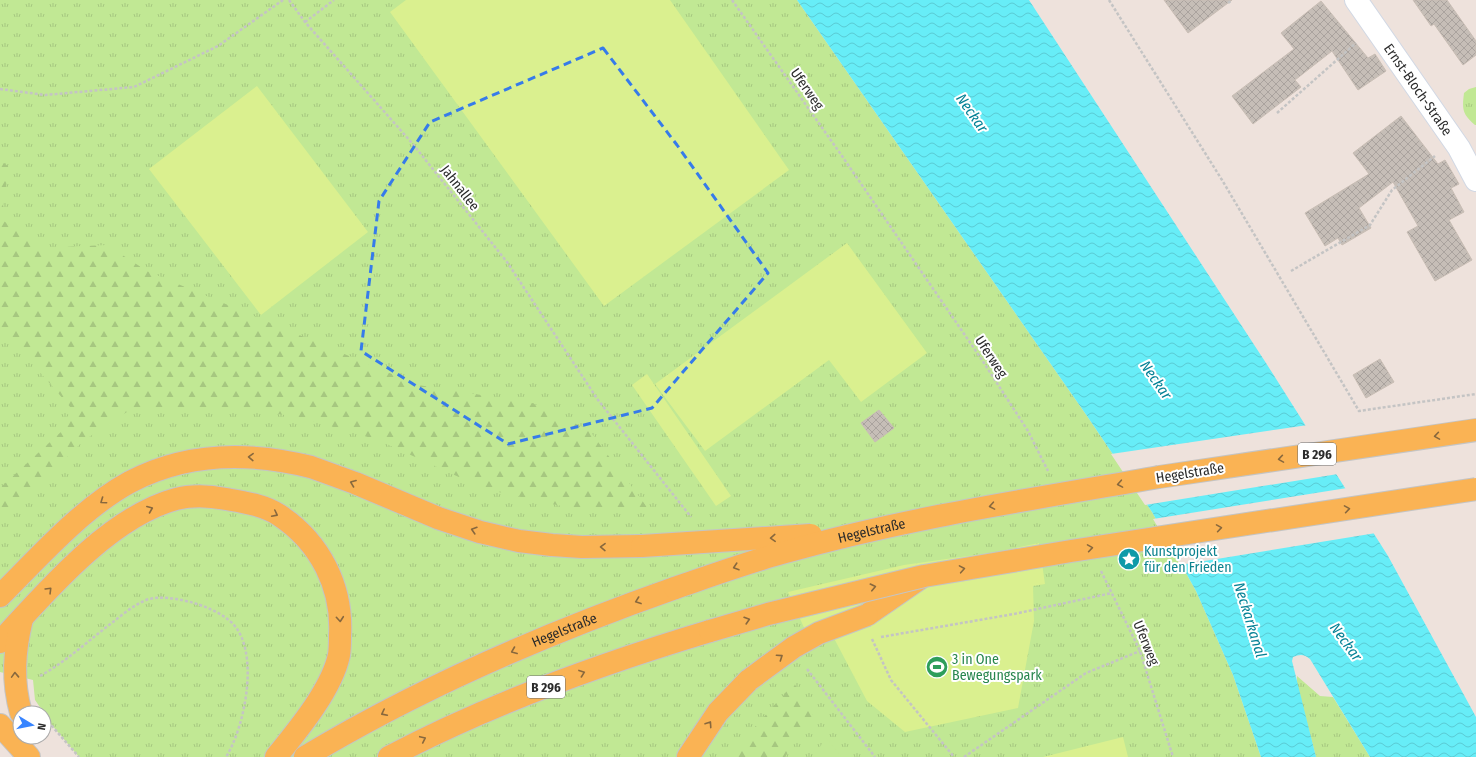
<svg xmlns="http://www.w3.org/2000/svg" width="1476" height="757" font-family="'Fira Sans Condensed',sans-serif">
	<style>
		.grass { fill: url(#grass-tufts) }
		.forest { fill: url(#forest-firs) }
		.garden { fill: #c1e894 }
		.pitch { fill: #daf08f }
		.water { fill: url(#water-waves) }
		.pier { fill: #eee2dc }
		.building { fill: url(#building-cross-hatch); stroke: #c9beb5 }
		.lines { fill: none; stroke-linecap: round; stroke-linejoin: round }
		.minor-casing { stroke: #d1d8e4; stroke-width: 24 }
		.major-casing { stroke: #c4c4c4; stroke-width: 24 }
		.path { stroke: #c4c4c4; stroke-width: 2.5; stroke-dasharray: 3 2; stroke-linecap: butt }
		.minor { stroke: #fff; stroke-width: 22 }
		.major { stroke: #fab354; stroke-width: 22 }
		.major-bridge-casing { stroke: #c4c4c4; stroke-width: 24; stroke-linecap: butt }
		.major-bridge { stroke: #fab354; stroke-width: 22 }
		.oneway { stroke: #88683d }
		.marked { fill: none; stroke: #367bea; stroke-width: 3; stroke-dasharray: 8 5; stroke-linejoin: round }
		.labels { text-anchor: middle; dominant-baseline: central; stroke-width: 4; stroke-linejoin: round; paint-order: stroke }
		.shield { fill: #fff; stroke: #6b6b6b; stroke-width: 1 }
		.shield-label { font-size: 13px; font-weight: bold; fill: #2b2b2b }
		.street-label { font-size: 14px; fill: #2b2b2b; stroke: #fff }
		.culture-label { font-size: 14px; fill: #0d838f; stroke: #fff; text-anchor: start }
		.leisure-label { font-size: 14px; fill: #27864d; stroke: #fff; text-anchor: start }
		.water-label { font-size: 15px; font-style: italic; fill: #058296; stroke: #fff }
	</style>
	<defs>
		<pattern id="grass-tufts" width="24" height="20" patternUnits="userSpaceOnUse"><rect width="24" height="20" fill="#c1e894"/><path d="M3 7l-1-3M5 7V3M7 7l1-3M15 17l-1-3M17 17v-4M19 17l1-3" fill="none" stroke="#a6c780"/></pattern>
		<pattern id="forest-firs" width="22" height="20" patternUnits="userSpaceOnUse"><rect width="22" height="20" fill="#c1e894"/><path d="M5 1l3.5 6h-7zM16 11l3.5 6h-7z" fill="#a6c780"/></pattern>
		<pattern id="water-waves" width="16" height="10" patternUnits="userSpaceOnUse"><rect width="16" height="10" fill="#67edf7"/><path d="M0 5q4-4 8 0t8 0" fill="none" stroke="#5acbd4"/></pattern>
		<pattern id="building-cross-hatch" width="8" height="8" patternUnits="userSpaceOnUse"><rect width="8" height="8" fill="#c6beb7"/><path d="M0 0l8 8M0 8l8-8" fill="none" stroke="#aaa39e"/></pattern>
	</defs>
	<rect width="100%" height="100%" fill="#eee2dc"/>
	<path class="grass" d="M0 0H797L1087 416 1152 512 1196 591 1233 675 1261 757H79L45 717 44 713 35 700 33 680 0 672Z
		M1476 87V125H1475C1462 114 1462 109 1464 93L1469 89Z
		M1297 676 1320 696 1333 697 1370 757H1316L1297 685Z"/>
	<path class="forest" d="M0 160 9 167 1 219 42 248 107 245 147 271 418 385 532 403 589 430 647 507H566L485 489 378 440 299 417 231 407 130 410 83 441 0 525V488L62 431 71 408 0 326Z
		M794 683 813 715 785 757H728Z"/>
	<path class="garden" d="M826 738 842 757H813Z"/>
	<path class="pitch" d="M406 0H670L789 170 604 306 390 12Z
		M257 86 368 232 261 315 149 169Z
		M847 243 927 353 861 402 829 360 705 451 655 384Z
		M647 374 731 496 716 506 632 385Z
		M1039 543 1045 584 1033 586 1034 621 1018 708 905 732 867 701 827 625 806 632 788 592 904 565 996 552Z
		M1123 737 1128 757H1043Z"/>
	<path class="water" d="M797 0H1029L1266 363 1388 556 1476 717V757H1370L1310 659C1304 654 1300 654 1293 657L1292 661 1316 757H1261L1233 675 1196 591 1152 512 1087 416Z"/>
	<path class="pier" d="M1308 425 1338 474 1145 505 1111 454Z
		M1347 488 1376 533 1180 565 1153 519Z"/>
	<path class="building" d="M1164 0H1232L1188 33Z
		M1413 0H1447L1476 41V55L1463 65 1434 24 1431 26Z
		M1321 1 1368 58 1375 54 1386 71 1358 90 1332 51 1295 80 1301 87 1253 124 1232 96 1294 49 1281 33Z
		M1401 116 1438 164 1445 160 1459 184 1451 188 1464 212 1449 220 1472 260 1435 281 1407 232 1418 226 1393 182 1359 208 1371 228 1342 245 1338 238 1325 246 1305 213 1369 174 1353 153Z
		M1380 359 1394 382 1366 398 1353 375Z
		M879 410 894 428 875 442 861 423Z"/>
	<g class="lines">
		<g class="minor-casing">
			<g id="minor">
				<path id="s1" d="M1356 0 1459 148 1476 180"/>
			</g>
		</g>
		<g class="major-casing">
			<g id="major">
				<path d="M1159 477 1476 430"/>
				<path d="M0 596C39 557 82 508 130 482 187 452 251 452 311 467L355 483 438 518 480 532 519 541 552 545 582 547 642 546"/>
				<path d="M867 615 922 577"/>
				<path d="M0 642C46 592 109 517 176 499 192 495 210 496 226 499 243 502 264 505 279 515 320 542 343 587 340 636 340 642 340 649 339 655 332 689 298 730 276 757"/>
				<path d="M21 713C12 681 14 652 22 619"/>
				<path d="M0 725 29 757"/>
				<path id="s2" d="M305 757C421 687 547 633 675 588"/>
				<path d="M389 757C491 703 600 664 710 631"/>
				<path d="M688 757 718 712 749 680"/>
			</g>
		</g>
		<path class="path" d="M289 0 305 22 412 143 507 262 598 400 691 517
			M732 0 842 156 982 360 1028 431 1048 471
			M1109 0 1222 180 1359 411 1476 394
			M1228 3 1232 0
			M305 22 334 0
			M0 89 45 95 134 87 218 46 283 0
			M1277 113 1356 43
			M1291 271 1370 225 1392 190 1435 156
			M1101 571 1140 651 1173 757
			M881 637 1014 614 1112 593
			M872 639 891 680 954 757
			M807 669 875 757
			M40 676C67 661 89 640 113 622 123 614 134 605 146 600 161 595 179 599 194 603 207 607 221 613 231 622 261 649 245 727 226 757
			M45 718 79 757
			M964 757 1086 673 1140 651"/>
		<use href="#minor" class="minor"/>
		<use href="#major" class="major"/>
		<g class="major-bridge-casing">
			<g id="major-bridge">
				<path d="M642 546 811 535"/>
				<path id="s3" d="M675 588C710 576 746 563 782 553 905 518 1033 499 1159 477"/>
				<path d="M710 631 768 614 924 576 1071 551 1476 489"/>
				<path d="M749 680 794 647 819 633 867 615"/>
			</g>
		</g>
		<use href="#major-bridge" class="major-bridge"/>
	</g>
	<defs><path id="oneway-chevron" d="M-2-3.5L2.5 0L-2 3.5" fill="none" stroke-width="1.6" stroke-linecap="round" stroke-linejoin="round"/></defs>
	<g class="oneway">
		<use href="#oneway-chevron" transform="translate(1437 436) rotate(171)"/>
		<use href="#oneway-chevron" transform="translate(251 457) rotate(-178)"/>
		<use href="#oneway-chevron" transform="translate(1281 459) rotate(171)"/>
		<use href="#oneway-chevron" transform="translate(353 483) rotate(-159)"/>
		<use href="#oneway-chevron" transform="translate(1120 484) rotate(170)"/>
		<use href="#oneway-chevron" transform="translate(103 501) rotate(145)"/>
		<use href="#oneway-chevron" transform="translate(992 506) rotate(170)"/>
		<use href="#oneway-chevron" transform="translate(150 509) rotate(-22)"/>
		<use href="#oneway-chevron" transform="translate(1347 509) rotate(-9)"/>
		<use href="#oneway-chevron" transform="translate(275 514) rotate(27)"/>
		<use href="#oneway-chevron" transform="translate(1219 528) rotate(-9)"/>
		<use href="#oneway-chevron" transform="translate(474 530) rotate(-163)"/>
		<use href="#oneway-chevron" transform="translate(773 538) rotate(177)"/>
		<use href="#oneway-chevron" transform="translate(603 547) rotate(-179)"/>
		<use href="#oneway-chevron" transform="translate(1090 548) rotate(-9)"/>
		<use href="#oneway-chevron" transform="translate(736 567) rotate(162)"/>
		<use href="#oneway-chevron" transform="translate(962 569) rotate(-10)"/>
		<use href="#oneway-chevron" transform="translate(873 587) rotate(-13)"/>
		<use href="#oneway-chevron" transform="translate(49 590) rotate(-45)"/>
		<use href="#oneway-chevron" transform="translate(638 601) rotate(160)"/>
		<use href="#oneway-chevron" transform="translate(340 619) rotate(85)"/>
		<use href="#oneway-chevron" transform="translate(747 620) rotate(-17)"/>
		<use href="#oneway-chevron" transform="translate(514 651) rotate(158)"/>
		<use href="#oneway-chevron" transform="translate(780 657) rotate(-34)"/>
		<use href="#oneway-chevron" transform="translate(582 673) rotate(-20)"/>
		<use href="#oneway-chevron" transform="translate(15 675) rotate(-92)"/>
		<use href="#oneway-chevron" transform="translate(384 713) rotate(153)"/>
		<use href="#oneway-chevron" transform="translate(709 724) rotate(-56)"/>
		<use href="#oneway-chevron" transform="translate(423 739) rotate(-25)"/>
	</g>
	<path class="marked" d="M603 48 677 145 768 273 652 408 508 444 361 351 379 201 430 122Z"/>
	<defs>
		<g id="sight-disc" transform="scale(1.15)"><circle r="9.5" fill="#0f9aa8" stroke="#fff"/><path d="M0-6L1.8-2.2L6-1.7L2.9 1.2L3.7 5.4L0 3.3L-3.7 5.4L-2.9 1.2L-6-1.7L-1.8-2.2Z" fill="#fff"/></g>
		<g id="stadium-disc" transform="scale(1.15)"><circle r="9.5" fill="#2e9e5b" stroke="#fff"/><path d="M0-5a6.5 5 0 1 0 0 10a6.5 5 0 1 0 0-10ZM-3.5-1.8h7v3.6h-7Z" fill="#fff"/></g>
	</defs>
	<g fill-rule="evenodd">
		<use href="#sight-disc" x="1129" y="559"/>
		<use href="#stadium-disc" x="937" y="667"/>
	</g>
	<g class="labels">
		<g class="shield">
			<rect x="1298" y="443" width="38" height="22" rx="3"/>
			<rect x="527" y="676" width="38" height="22" rx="3"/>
		</g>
		<g class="shield-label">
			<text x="1317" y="454">B 296</text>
			<text x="546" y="687">B 296</text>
		</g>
		<g class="street-label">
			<text transform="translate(807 89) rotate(55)">Uferweg</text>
			<text stroke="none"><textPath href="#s1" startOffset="109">Ernst-Bloch-Straße</textPath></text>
			<text transform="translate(460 188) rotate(52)">Jahnallee</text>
			<text transform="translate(991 357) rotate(57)">Uferweg</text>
			<text transform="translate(1190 473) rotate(-9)">Hegelstraße</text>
			<text stroke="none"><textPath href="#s3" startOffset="205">Hegelstraße</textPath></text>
			<text stroke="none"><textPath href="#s2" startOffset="289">Hegelstraße</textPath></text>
			<text transform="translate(1146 643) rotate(68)">Uferweg</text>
		</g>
		<g class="culture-label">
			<text x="1144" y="551">Kunstprojekt<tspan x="1144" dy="16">für den Frieden</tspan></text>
		</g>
		<g class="leisure-label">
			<text x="952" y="659">3 in One<tspan x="952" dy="16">Bewegungspark</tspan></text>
		</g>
		<g class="water-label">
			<text transform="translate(972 113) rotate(55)">Neckar</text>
			<text transform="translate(1156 380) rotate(55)">Neckar</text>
			<text transform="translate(1250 620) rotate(73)">Neckarkanal</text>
			<text transform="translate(1346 642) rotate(54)">Neckar</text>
		</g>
	</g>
	<g transform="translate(32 725) rotate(100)"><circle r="19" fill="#ffffff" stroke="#aaaaaa"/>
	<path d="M0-3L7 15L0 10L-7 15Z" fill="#3784ff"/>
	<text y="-6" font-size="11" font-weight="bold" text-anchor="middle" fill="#2b2b2b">N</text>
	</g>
</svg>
